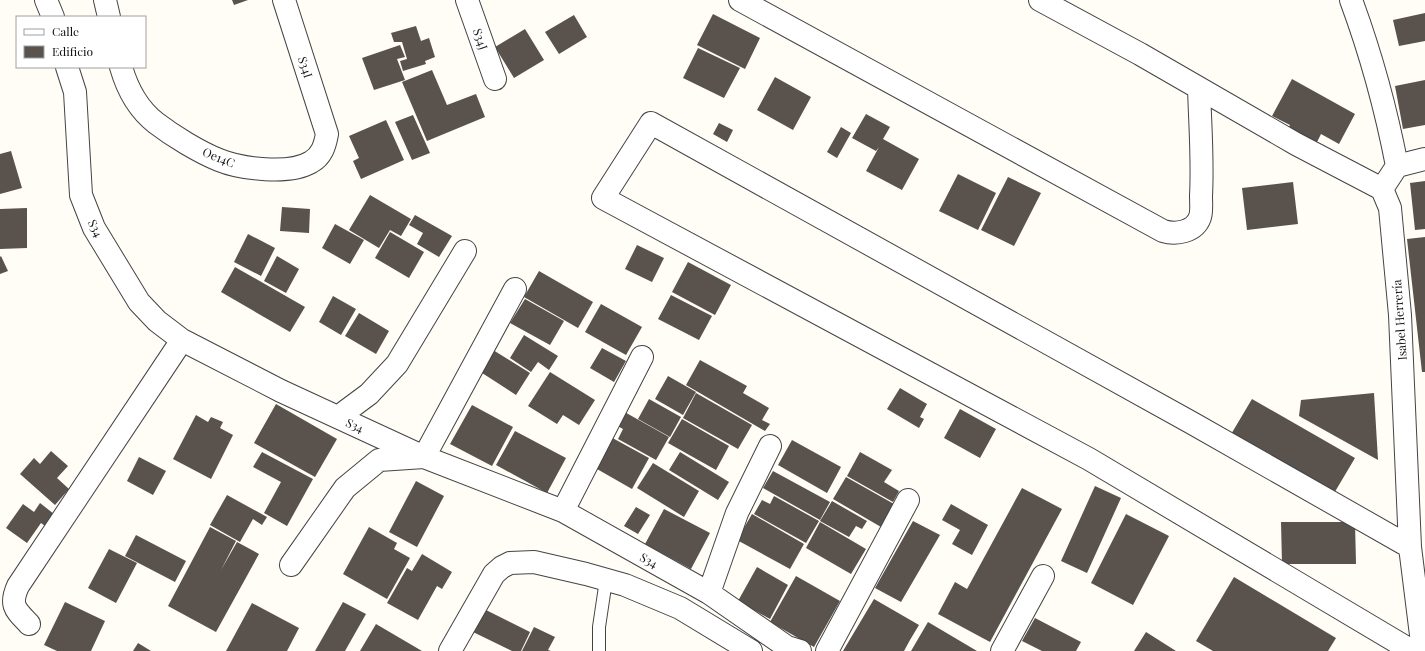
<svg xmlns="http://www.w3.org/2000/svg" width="1425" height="651" font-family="'Playfair Display',serif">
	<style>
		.building { fill: #5a524d }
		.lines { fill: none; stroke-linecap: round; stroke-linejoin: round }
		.service-casing { stroke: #444; stroke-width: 14 }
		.minor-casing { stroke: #444; stroke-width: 24 }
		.service { stroke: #fff; stroke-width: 12 }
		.minor { stroke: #fff; stroke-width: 22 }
		.labels { text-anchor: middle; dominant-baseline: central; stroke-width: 4; stroke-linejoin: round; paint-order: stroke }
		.street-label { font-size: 12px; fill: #111; stroke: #fff }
	</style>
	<rect width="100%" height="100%" fill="#fffdf5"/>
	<path class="building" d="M232 0H248L234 5Z
		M1425 13V41L1399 46 1393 20Z
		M713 14 760 38 745 69 697 45Z
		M574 15 587 37 559 54 545 32Z
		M416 26 421 41 429 38 435 57 425 61 426 64 403 71 400 61 407 59 402 42H394L391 33Z
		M525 29 544 60 514 78 495 47Z
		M400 45 405 57 397 59 405 80 374 90 362 58Z
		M698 48 740 68 724 98 683 78Z
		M432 70 447 105 476 94 485 117 427 141 402 82Z
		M775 77 811 97 793 130 757 110Z
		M1292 79 1355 114 1339 144 1321 134 1316 144 1288 129 1290 125 1272 116Z
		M1425 80V125L1403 129 1395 86Z
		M866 114 890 127 883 139 919 159 902 190 866 171 879 147 876 151 852 138Z
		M413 115 430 153 412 160 395 122Z
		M386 120 404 160 361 179 353 161 359 158 349 136Z
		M719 123 733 130 727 142 713 134Z
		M841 127 851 133 837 158 827 152Z
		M11 151 22 188 0 194V154Z
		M958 174 996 193 978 230 939 211Z
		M1008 177 1041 193 1014 246 981 230Z
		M1425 181V229L1415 230 1410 183Z
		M1293 182 1298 224 1247 230 1242 188Z
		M370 195 411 219 401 236 390 230 379 248 349 230Z
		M282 207 310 209 309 233 280 231Z
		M27 208V248L0 249V209Z
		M415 215 452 236 439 257 417 244 423 233 409 225Z
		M335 224 364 240 350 264 322 248Z
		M390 232 424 252 409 278 375 258Z
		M248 234 275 248 261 276 234 262Z
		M1425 237V372H1422L1407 239Z
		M637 245 664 258 652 282 625 269Z
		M1 256 8 271 0 274V257Z
		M277 256 299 269 286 293 264 281Z
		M688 262 731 285 715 315 672 292Z
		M235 267 305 307 290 332 221 292Z
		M539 271 593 302 578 328 524 297Z
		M671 295 712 316 699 340 658 319Z
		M333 296 356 309 341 335 319 322Z
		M525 299 564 321 550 345 510 323Z
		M601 304 642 327 626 355 585 332Z
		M359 313 389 331 376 354 345 336Z
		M524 335 558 356 549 370 538 362 531 372 510 358Z
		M602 348 626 361 614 382 590 368Z
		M493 350 530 373 516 395 479 371Z
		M700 360 747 386 743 393 769 408 762 420 770 424 765 431 686 385Z
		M550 372 595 400 579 425 563 415 557 424 528 406Z
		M668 376 696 392 683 415 655 399Z
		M900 388 927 404 920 417 924 419 919 428 887 409Z
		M696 393 752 425 738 449 683 418Z
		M1374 393 1378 460 1299 416 1301 400Z
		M649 399 681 417 670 437 638 419Z
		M1252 399 1355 458 1333 495 1230 436Z
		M276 404 337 439 315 477 254 443Z
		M472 405 513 427 492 466 450 444Z
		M960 409 996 429 980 458 944 438Z
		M621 410 669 437 656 460 618 439 623 429 614 424Z
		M196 415 208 422 211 417 223 422 220 428 233 435 211 479 173 459Z
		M682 419 729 446 716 470 668 443Z
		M515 431 566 458 547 493 496 465Z
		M607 435 649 458 632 489 590 465Z
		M792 440 841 467 827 493 778 465Z
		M51 451 68 466 57 478 69 489 55 505 20 474 34 458 40 464Z
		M262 452 313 479 287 526 264 513 281 482 253 467Z
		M680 452 729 482 718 500 669 470Z
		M860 452 892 470 884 482 899 491 893 502 847 476Z
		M139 457 166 471 153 495 127 481Z
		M653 463 699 491 684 517 637 488Z
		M773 471 830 502 820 520 763 488Z
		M846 477 894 504 881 527 833 499Z
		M416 481 444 496 417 547 389 532Z
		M1095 486 1121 498 1087 573 1061 561Z
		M1022 488 1062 509 990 642 938 614 955 582 967 589Z
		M227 495 267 517 262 525 253 519 240 542 210 525Z
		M774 496 819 521 806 543 754 514 762 500 770 504Z
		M832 501 867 521 862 529 856 526 849 537 820 521Z
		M40 503 54 514 45 526 41 523 27 543 6 528 23 504 34 512Z
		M951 504 988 525 972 555 952 544 960 530 942 520Z
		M636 507 650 515 638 534 624 526Z
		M664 509 710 533 691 569 645 544Z
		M752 514 804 544 790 569 737 540Z
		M1126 514 1169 536 1133 605 1091 583Z
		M913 521 940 535 901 602 875 588Z
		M820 522 866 549 851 574 806 548Z
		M1281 522H1355L1356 564H1282Z
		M210 527 236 541 221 570 237 542 259 554 216 632 168 606Z
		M369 527 397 543 394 549 410 558 387 599 343 574Z
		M136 535 186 561 175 582 125 556Z
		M109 549 137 563 116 603 88 588Z
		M422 554 452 572 442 589 437 586 418 620 387 603 407 568 412 571Z
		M757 567 788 585 770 619 738 601Z
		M796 576 840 601 814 647 770 622Z
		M1234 577 1336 638 1328 651H1213L1196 641Z
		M874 599 919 625 910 640 904 651H843Z
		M65 602 105 621 91 651H57L44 645Z
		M343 602 366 614 345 651H315Z
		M252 603 299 628 287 651H226Z
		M484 609 530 632 521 651H512L473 632Z
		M1035 618 1081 642 1076 651H1042L1022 641Z
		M928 622 977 651H911Z
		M376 624 422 651H360Z
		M534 627 555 637 548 650 551 651H522Z
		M1146 632 1176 651H1134Z
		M138 643 151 651H133Z"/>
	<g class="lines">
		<g class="service-casing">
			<path id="service" d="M599 651V627L606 580"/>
		</g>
		<g class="minor-casing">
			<path id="minor" d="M46 0 53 17
				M105 0 109 17
				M467 0 495 79
				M740 0 1163 231C1176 235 1195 232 1200 217 1202 211 1201 203 1201 196 1203 160 1200 124 1199 88
				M1040 0 1140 54 1296 144 1382 189
				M1351 0C1371 54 1386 109 1397 166L1382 189 1390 208 1400 315 1410 547 1423 651
				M67 67 75 92 81 195 94 228 139 302 157 321 182 340 281 391 424 457 563 511 709 593 787 647 800 651
				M121 67C127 88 138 109 156 123 173 136 199 152 219 160 241 169 290 175 311 162 322 156 325 145 327 134L284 0
				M1397 166 1425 159
				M338 417 369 394 397 364 465 251
				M563 511 642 357
				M1410 547 1192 423 651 123 603 198 1089 459 1412 651
				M291 565 345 488 379 460 424 457 515 289
				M709 593 737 513 770 446
				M29 624C16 610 9 606 18 586L182 340
				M450 651 494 574 502 567 510 563 534 562 586 574 625 585 680 608 751 651
				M827 651 908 500
				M1002 651 1043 576"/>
		</g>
		<use href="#service" class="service"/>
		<use href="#minor" class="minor"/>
	</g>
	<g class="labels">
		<g class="street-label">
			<text transform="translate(481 39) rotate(71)">S34J</text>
			<text transform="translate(306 67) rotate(72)">S34I</text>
			<text transform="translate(219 157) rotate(22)">Oe14C</text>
			<text transform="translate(96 228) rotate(64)">S34</text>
			<text transform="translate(1399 320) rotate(-94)">Isabel Herrería</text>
			<text transform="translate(355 425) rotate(25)">S34</text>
			<text transform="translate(649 560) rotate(29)">S34</text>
		</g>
	</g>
	<rect x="16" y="16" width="130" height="52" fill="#ffffff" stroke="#a0a0a0"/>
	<rect x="24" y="29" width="20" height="6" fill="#ffffff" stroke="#a0a0a0"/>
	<text x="52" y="36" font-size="12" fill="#111111">Calle</text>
	<rect x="24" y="46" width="20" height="12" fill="#5a524d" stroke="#a0a0a0"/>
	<text x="52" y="56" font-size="12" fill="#111111">Edificio</text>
</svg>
